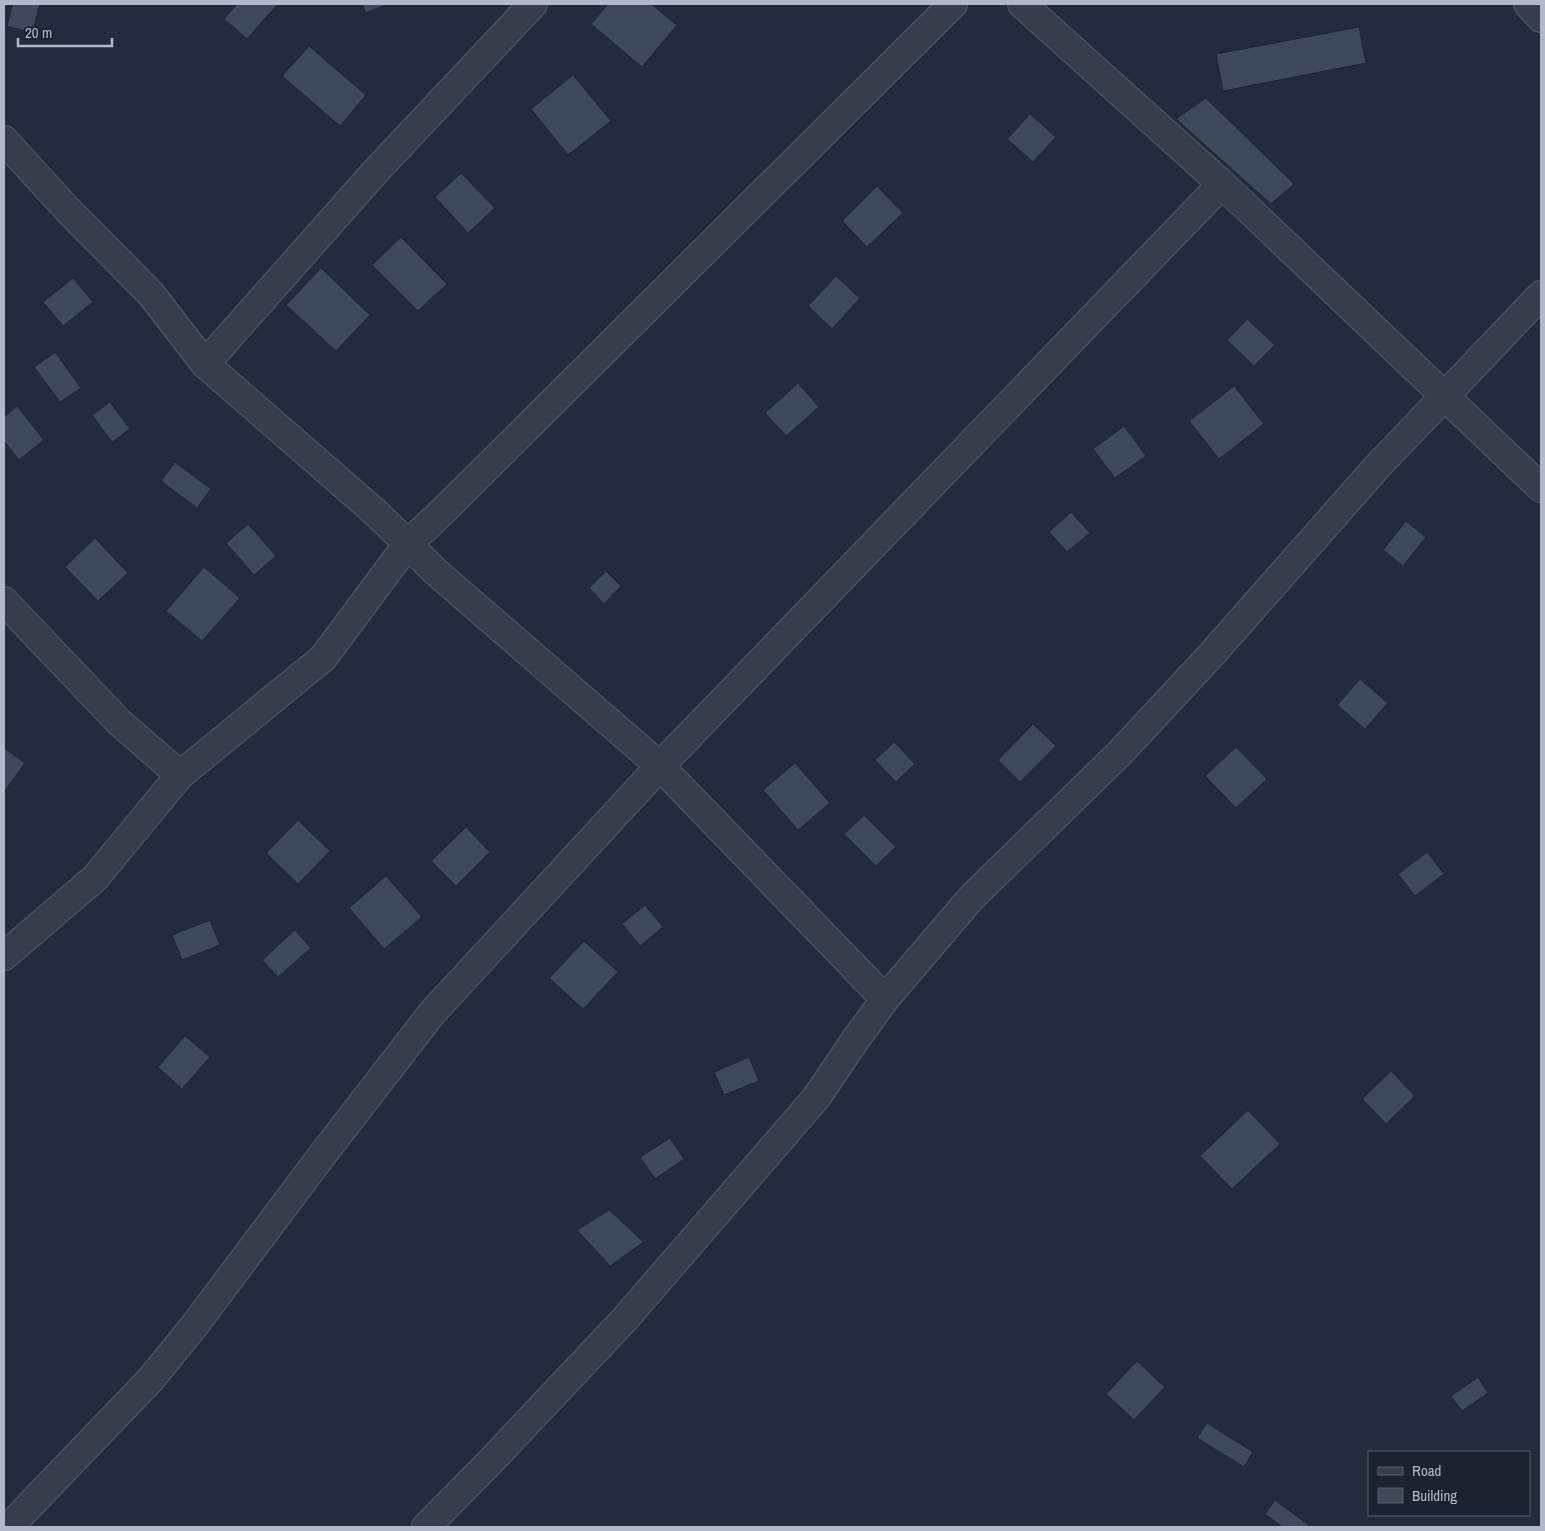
<svg xmlns="http://www.w3.org/2000/svg" width="1545" height="1531" font-family="'Archivo Narrow',sans-serif">
	<style>
		.building { fill: #3e4a5b; stroke: #1d2533 }
		.lines { fill: none; stroke-linecap: round; stroke-linejoin: round }
		.street-casing { stroke: #545c6a; stroke-width: 30 }
		.street { stroke: #363e4c; stroke-width: 28 }
	</style>
	<rect width="100%" height="100%" fill="#222c3c"/>
	<path class="building" d="M13 4H40L32 33 7 26Z
		M237 4H276L277 5 247 39 224 19Z
		M362 4H388L366 13Z
		M608 4H651L677 25 642 67 591 24Z
		M1359 27 1366 63 1223 91 1216 54Z
		M309 46 366 95 340 126 282 76Z
		M573 75 611 121 568 155 531 109Z
		M1206 98 1294 184 1271 204 1176 119Z
		M1030 114 1056 137 1033 162 1007 139Z
		M461 173 495 208 468 233 435 197Z
		M877 186 903 213 867 247 842 221Z
		M401 237 447 284 418 311 372 265Z
		M321 268 370 315 336 351 286 305Z
		M836 276 860 298 832 329 808 306Z
		M73 278 93 302 63 326 43 302Z
		M1247 319 1275 345 1254 366 1227 340Z
		M55 352 81 388 60 402 34 367Z
		M798 383 819 407 786 436 765 413Z
		M1234 386 1264 424 1219 459 1189 421Z
		M110 402 130 429 112 442 92 415Z
		M17 406 44 440 19 460 4 441V417Z
		M1124 426 1146 456 1115 478 1093 449Z
		M175 462 211 489 197 508 161 481Z
		M1071 512 1090 533 1067 552 1049 532Z
		M1406 521 1426 537 1403 566 1383 550Z
		M248 524 276 556 254 575 226 543Z
		M95 538 128 573 98 601 65 567Z
		M204 567 240 598 202 641 166 611Z
		M606 571 621 586 604 604 589 588Z
		M1360 679 1388 703 1365 729 1337 705Z
		M1033 724 1056 746 1020 782 998 760Z
		M894 742 915 764 896 782 875 760Z
		M1236 747 1267 779 1236 808 1205 776Z
		M4 748 25 763 4 792Z
		M795 763 830 803 798 830 763 790Z
		M864 815 896 847 876 866 844 834Z
		M298 820 330 851 298 884 266 853Z
		M466 827 490 852 456 886 431 861Z
		M1427 852 1444 874 1415 896 1398 874Z
		M386 876 422 917 384 949 349 908Z
		M645 905 663 927 640 946 622 924Z
		M210 920 220 945 182 960 172 935Z
		M295 930 311 948 278 977 262 960Z
		M584 941 618 972 583 1009 549 978Z
		M185 1036 210 1057 182 1089 158 1067Z
		M749 1057 759 1081 724 1095 714 1072Z
		M1391 1071 1415 1096 1386 1124 1362 1099Z
		M1248 1110 1280 1144 1232 1189 1200 1156Z
		M670 1138 684 1159 655 1179 640 1157Z
		M609 1210 644 1242 610 1266 577 1230Z
		M1137 1361 1165 1387 1134 1420 1106 1394Z
		M1478 1377 1488 1393 1462 1411 1451 1396Z
		M1207 1423 1253 1452 1244 1467 1197 1438Z
		M1275 1500 1310 1526 1309 1527H1282L1265 1514Z"/>
	<g class="lines">
		<g class="street-casing">
			<path id="street" d="M1022 4 1222 184 1541 488
				M1528 4 1541 18
				M4 140 66 208 151 294 205 364 375 512 436 572 660 766 885 999
				M205 364 375 172 533 4
				M4 601 119 722 180 775
				M4 956 95 878 180 775 323 658 407 545 446 508 953 4
				M9 1527 151 1379 194 1326 320 1158 432 1013 660 766 1222 184
				M426 1527 491 1461 624 1320 816 1098 856 1039 885 999 972 897 1119 754 1212 654 1376 468 1541 295"/>
		</g>
		<use href="#street" class="street"/>
	</g>
	<rect width="1545" height="1531" fill="none" stroke="#b1b9c8" stroke-width="10"/>
	<rect x="1368" y="1451" width="162" height="65" fill="#1b2331" stroke="#575f6d"/>
	<rect x="1378" y="1467" width="25" height="8" fill="#363e4c" stroke="#575f6d"/>
	<text x="1412" y="1476" font-size="15" fill="#b1b9c8">Road</text>
	<rect x="1378" y="1488" width="25" height="15" fill="#3e4a5b" stroke="#575f6d"/>
	<text x="1412" y="1501" font-size="15" fill="#b1b9c8">Building</text>
	<path d="M18 38v8h94v-8" fill="none" stroke="#b1b9c8" stroke-width="2.5"/>
	<text x="25" y="38" font-size="15" fill="#b1b9c8" stroke="#1b2331" stroke-width="4" paint-order="stroke">20 m</text>
</svg>
